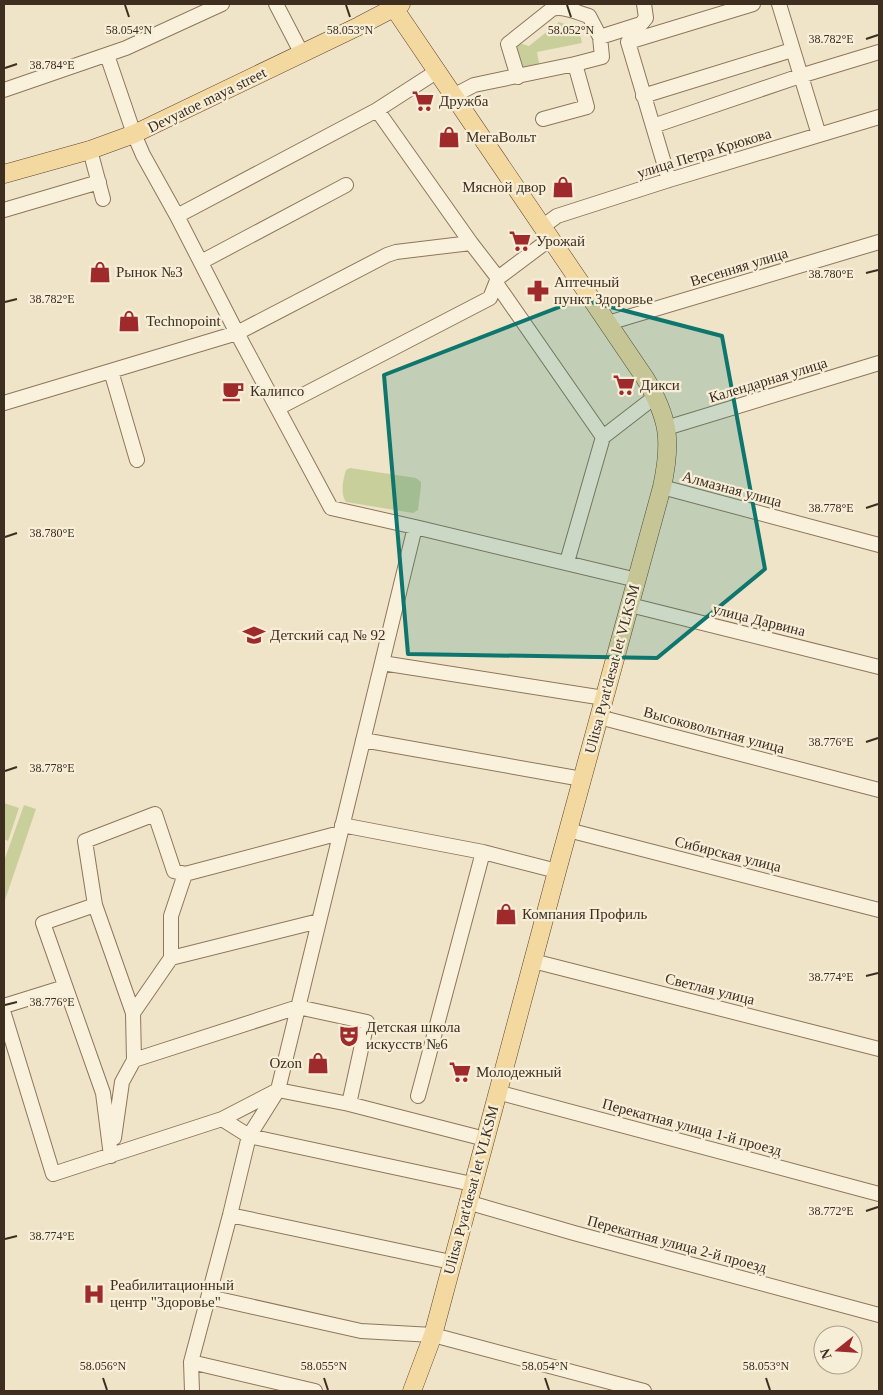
<svg xmlns="http://www.w3.org/2000/svg" width="883" height="1395" font-family="'Times New Roman',serif">
	<style>
		.green { fill: #c9cf9b }
		.lines { fill: none; stroke-linecap: round; stroke-linejoin: round }
		.minor-casing { stroke: #8d765c; stroke-width: 16 }
		.major-casing { stroke: #5b4430; stroke-width: 19 }
		.minor { stroke: #faf1dc; stroke-width: 14 }
		.major { stroke: #f3d9a0; stroke-width: 18 }
		.marked { fill: #0f766e; fill-opacity: 0.2; stroke: #0f766e; stroke-width: 4; stroke-linejoin: round }
		.ticks { fill: none; stroke: #3d2e20; stroke-width: 2 }
		.labels { text-anchor: middle; dominant-baseline: central; stroke-width: 4.5; stroke-linejoin: round; paint-order: stroke }
		.street-label { font-size: 15px; fill: #3d2e20; stroke: #f7eed8 }
		.poi-label { font-size: 15px; fill: #3d2e20; stroke: #f7eed8; text-anchor: start }
		.ticks-label { font-size: 12px; text-anchor: middle; fill: #3d2e20; stroke: #f7eed8; stroke-width: 4.5; stroke-linejoin: round; paint-order: stroke }
	</style>
	<rect width="100%" height="100%" fill="#f0e4c8"/>
	<path class="green" d="M559 22 579 29 582 43 537 52 539 63 535 68 523 69 515 46 519 43 529 46Z
		M350 468 416 478 421 482V486L418 510 413 513 346 502C340 494 343 479 346 470Z
		M4 803 19 808 8 841 4 839Z
		M24 805 36 809 4 903V861Z"/>
	<g class="lines">
		<g class="minor-casing">
			<path id="minor" d="M276 4 302 54
				M779 4 819 135
				M600 37 641 24 646 18 644 4
				M107 55 134 134 143 155 177 216 237 333 331 508 415 527
				M436 72 377 110 471 243 498 278
				M4 90 126 48 222 4
				M453 96 474 85 575 64 602 57 600 37 589 16C578 13 563 5 552 9L508 44 518 77
				M643 96 792 50
				M543 119 587 107 575 64
				M653 126 800 76 879 52
				M90 150 103 199
				M669 180 628 42 753 4
				M4 210 99 182
				M177 216 377 110
				M542 227 557 216 669 180 879 117
				M201 262 346 185
				M496 283 603 437
				M608 323 879 242
				M111 371 137 460
				M4 403 237 333 387 255 396 252 471 243
				M278 408 490 298 498 278 550 239
				M666 428 879 363
				M662 487 879 545
				M567 562 603 437 656 396
				M630 605 879 667
				M382 663 604 698
				M599 717 879 790
				M363 740 582 779
				M342 825 483 852
				M568 830 879 910
				M95 905 133 1013
				M171 958 319 921
				M533 961 879 1049
				M4 1006 65 987
				M4 1014 53 1174 222 1119
				M134 1060 298 1007 367 1022 349 1104
				M497 1092 879 1194
				M418 1096 483 852 557 871
				M114 1138 122 1082 134 1060 133 1013 171 958V916L185 874 340 833
				M111 1156 103 1093 43 923 95 905 85 841 155 814 174 871 185 874
				M472 1184 249 1136 222 1119 278 1090 349 1104 485 1139
				M467 1202 574 1233 879 1315
				M230 1215 451 1262
				M209 1297 361 1331 433 1335 644 1391
				M191 1362 192 1391
				M315 1391 191 1362 230 1215 249 1136 278 1090 415 527 637 580"/>
		</g>
		<g class="major-casing">
			<path id="major" d="M394 8 645 378C669 418 672 441 662 487L557 871 433 1335 412 1391
				M4 174 90 150 134 134 359 26 401 4"/>
		</g>
		<use href="#minor" class="minor"/>
		<use href="#major" class="major"/>
	</g>
	<path class="marked" d="M580 299 722 336 765 569 657 658 408 654 384 375Z"/>
	<path class="ticks" d="M125 5 129 17M346 5 350 17M567 5 571 17M866 39 878 35M5 68 17 64M866 273 878 270M5 302 17 299M866 508 878 504M5 537 17 533M866 742 878 738M5 771 17 767M866 976 878 973M5 1005 17 1002M866 1211 878 1207M5 1239 17 1236M103 1378 107 1390M324 1378 328 1390M545 1378 549 1390M766 1378 770 1390"/>
	<defs>
		<g id="supermarket-bare" transform="scale(1.725)"><path d="M-6-5.5h2.5l.6 2H6L4.5 2H-2.5L-4.4-4H-6ZM-1.5 3.2a1.3 1.3 0 1 0 .1 0ZM3 3.2a1.3 1.3 0 1 0 .1 0Z" fill="#9e2a2b" stroke="#f7eed8" stroke-width="2.5" paint-order="stroke"/></g>
		<g id="shop-bare" transform="scale(1.725)"><path d="M-5-2.5h2.3a2.7 3.5 0 0 1 5.4 0H5L5.5 6h-11ZM-1.5-2.5h3a1.5 2.3 0 0 0-3 0Z" fill="#9e2a2b" stroke="#f7eed8" stroke-width="2.5" paint-order="stroke"/></g>
		<g id="pharmacy-bare" transform="scale(1.725)"><path d="M-2-6h4v4h4v4h-4v4h-4v-4h-4v-4h4Z" fill="#9e2a2b" stroke="#f7eed8" stroke-width="2.5" paint-order="stroke"/></g>
		<g id="cafe-bare" transform="scale(1.725)"><path d="M-5.5-4.5H6V0H3Q3 3.5 0 3.5H-2.5Q-5.5 3.5-5.5 0ZM3-3.2v2h1.7v-2ZM-6 4.5H4V6H-6Z" fill="#9e2a2b" stroke="#f7eed8" stroke-width="2.5" paint-order="stroke"/></g>
		<g id="school-bare" transform="scale(1.725)"><path d="M0-5L7-2L0 1L-7-2ZM-4 1L0 2.5L4 1V4Q0 6-4 4Z" fill="#9e2a2b" stroke="#f7eed8" stroke-width="2.5" paint-order="stroke"/></g>
		<g id="theatre-bare" transform="scale(1.725)"><path d="M-5-5.5Q0-4 5-5.5V0Q5 5 0 6Q-5 5-5 0ZM-3.3-2.5H-1v1.5H-3.3ZM1-2.5H3.3v1.5H1ZM-2.8 1Q0 5.5 2.8 1Z" fill="#9e2a2b" stroke="#f7eed8" stroke-width="2.5" paint-order="stroke"/></g>
		<g id="hospital-bare" transform="scale(1.725)"><path d="M-5-5h3v3.5h4V-5h3V5h-3V1.5h-4V5h-3Z" fill="#9e2a2b" stroke="#f7eed8" stroke-width="2.5" paint-order="stroke"/></g>
	</defs>
	<g fill-rule="evenodd">
		<use href="#supermarket-bare" x="423" y="101"/>
		<use href="#shop-bare" x="449" y="137"/>
		<use href="#shop-bare" x="563" y="187"/>
		<use href="#supermarket-bare" x="520" y="241"/>
		<use href="#shop-bare" x="100" y="272"/>
		<use href="#pharmacy-bare" x="538" y="291"/>
		<use href="#shop-bare" x="129" y="321"/>
		<use href="#supermarket-bare" x="624" y="385"/>
		<use href="#cafe-bare" x="233" y="391"/>
		<use href="#school-bare" x="254" y="635"/>
		<use href="#shop-bare" x="506" y="914"/>
		<use href="#theatre-bare" x="349" y="1036"/>
		<use href="#shop-bare" x="318" y="1063"/>
		<use href="#supermarket-bare" x="460" y="1072"/>
		<use href="#hospital-bare" x="94" y="1294"/>
	</g>
	<g class="labels">
		<g class="street-label">
			<text transform="translate(207 100) rotate(-26)">Devyatoe maya street</text>
			<text transform="translate(704 153) rotate(-17)">улица Петра Крюкова</text>
			<text transform="translate(739 267) rotate(-17)">Весенняя улица</text>
			<text transform="translate(768 380) rotate(-17)">Календарная улица</text>
			<text transform="translate(732 489) rotate(15)">Алмазная улица</text>
			<text transform="translate(759 620) rotate(14)">улица Дарвина</text>
			<text transform="translate(612 669) rotate(-75)">Ulitsa Pyat'desat let VLKSM</text>
			<text transform="translate(714 730) rotate(15)">Высоковольтная улица</text>
			<text transform="translate(728 854) rotate(14)">Сибирская улица</text>
			<text transform="translate(710 989) rotate(14)">Светлая улица</text>
			<text transform="translate(692 1127) rotate(15)">Перекатная улица 1-й проезд</text>
			<text transform="translate(471 1190) rotate(-75)">Ulitsa Pyat'desat let VLKSM</text>
			<text transform="translate(677 1244) rotate(15)">Перекатная улица 2-й проезд</text>
		</g>
		<g class="poi-label">
			<text x="439" y="101">Дружба</text>
			<text x="466" y="137">МегаВольт</text>
			<text x="546" y="187" text-anchor="end">Мясной двор</text>
			<text x="536" y="241">Урожай</text>
			<text x="116" y="272">Рынок №3</text>
			<text x="554" y="282">Аптечный<tspan x="554" dy="17">пункт Здоровье</tspan></text>
			<text x="146" y="321">Technopoint</text>
			<text x="640" y="385">Дикси</text>
			<text x="250" y="391">Калипсо</text>
			<text x="270" y="635">Детский сад № 92</text>
			<text x="522" y="914">Компания Профиль</text>
			<text x="366" y="1027">Детская школа<tspan x="366" dy="17">искусств №6</tspan></text>
			<text x="302" y="1063" text-anchor="end">Ozon</text>
			<text x="476" y="1072">Молодежный</text>
			<text x="110" y="1285">Реабилитационный<tspan x="110" dy="17">центр "Здоровье"</tspan></text>
		</g>
	</g>
	<g class="ticks-label">
		<text x="129" y="34">58.054°N</text>
		<text x="350" y="34">58.053°N</text>
		<text x="571" y="34">58.052°N</text>
		<text x="831" y="43">38.782°E</text>
		<text x="52" y="69">38.784°E</text>
		<text x="831" y="278">38.780°E</text>
		<text x="52" y="303">38.782°E</text>
		<text x="831" y="512">38.778°E</text>
		<text x="52" y="537">38.780°E</text>
		<text x="831" y="746">38.776°E</text>
		<text x="52" y="772">38.778°E</text>
		<text x="831" y="981">38.774°E</text>
		<text x="52" y="1006">38.776°E</text>
		<text x="831" y="1215">38.772°E</text>
		<text x="52" y="1240">38.774°E</text>
		<text x="103" y="1370">58.056°N</text>
		<text x="324" y="1370">58.055°N</text>
		<text x="545" y="1370">58.054°N</text>
		<text x="766" y="1370">58.053°N</text>
	</g>
	<rect width="883" height="1395" fill="none" stroke="#3d2e20" stroke-width="10"/>
	<g transform="translate(838 1350) rotate(253)"><circle r="24" fill="#f7eed8" stroke="#ada18e"/>
	<path d="M0-4L9 19L0 12L-9 19Z" fill="#9e2a2b"/>
	<text y="-8" font-size="14" font-weight="bold" text-anchor="middle" fill="#3d2e20">N</text>
	</g>
</svg>
